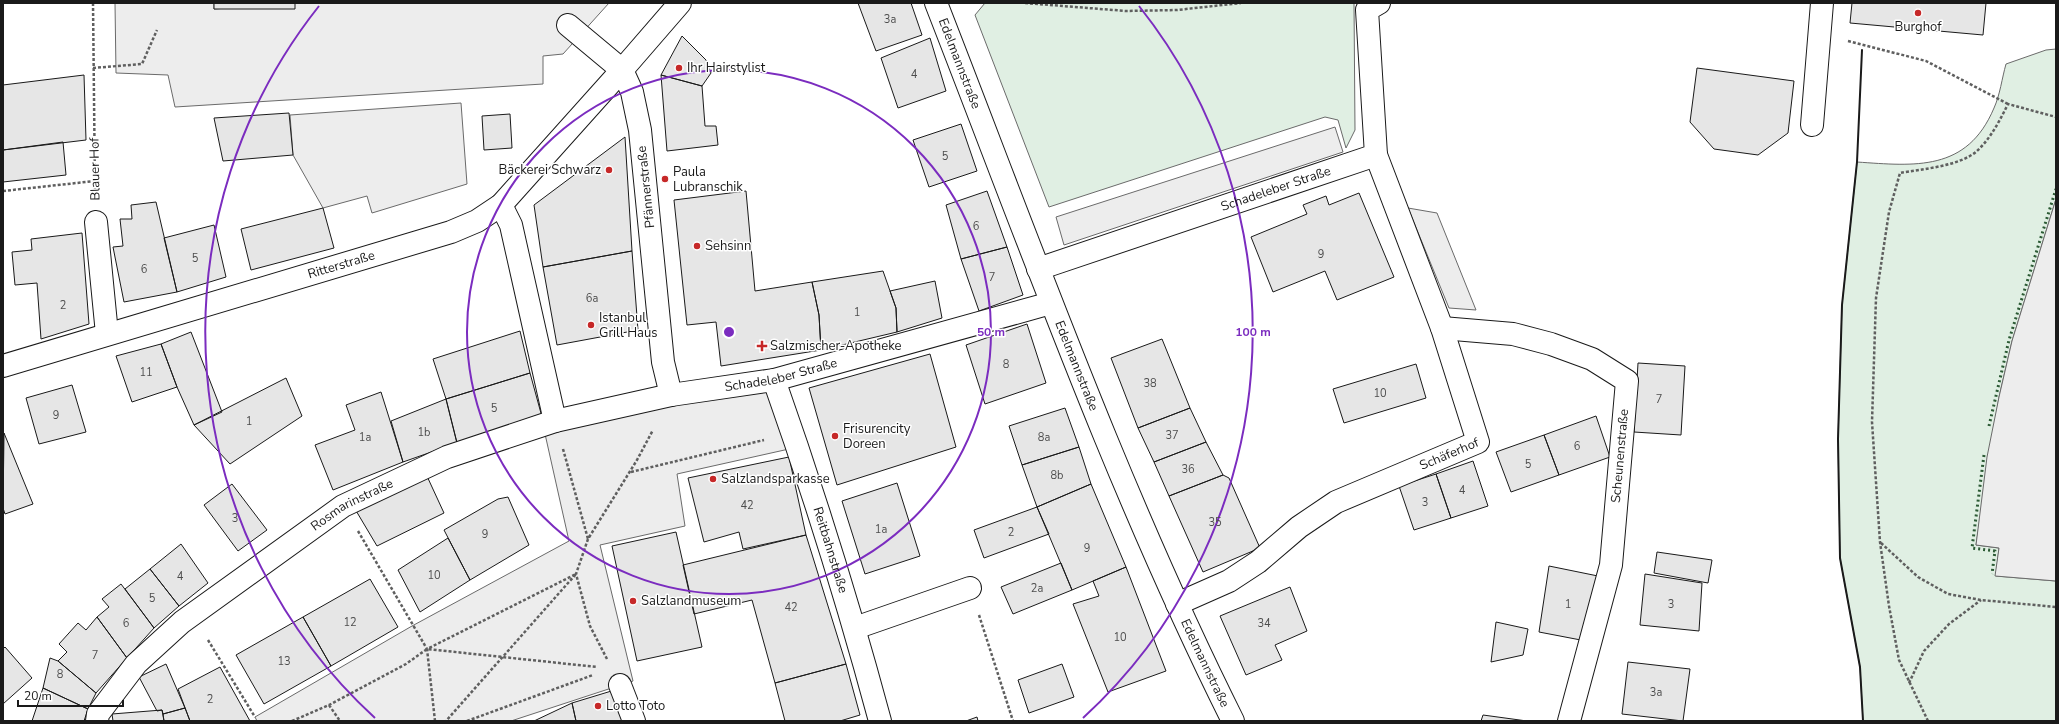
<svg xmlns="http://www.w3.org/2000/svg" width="2059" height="724" font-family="'Nunito Sans',sans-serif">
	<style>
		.green { fill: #e0efe3; stroke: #6a6a6a }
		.parking { fill: #ededed; stroke: #6a6a6a }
		.building { fill: #e6e6e6; stroke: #1a1a1a }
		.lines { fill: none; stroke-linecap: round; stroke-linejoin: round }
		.minor-casing { stroke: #1a1a1a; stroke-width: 24 }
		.path { stroke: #5f5f5f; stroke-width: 2.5; stroke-dasharray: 3 2; stroke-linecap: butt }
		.minor { stroke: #fff; stroke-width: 22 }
		.hedge { stroke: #2b5a34; stroke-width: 3; stroke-dasharray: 2 3; stroke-linecap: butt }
		.wall { stroke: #1a1a1a; stroke-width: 2 }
		.ring { fill: none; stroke: #7b2cbf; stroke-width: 2 }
		.poi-dot { fill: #c62828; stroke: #fff; stroke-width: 1.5 }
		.labels { text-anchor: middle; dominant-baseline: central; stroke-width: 3; stroke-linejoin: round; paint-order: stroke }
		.number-label { font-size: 11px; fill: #4d4d4d }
		.poi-label { font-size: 13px; fill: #1a1a1a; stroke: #fff; text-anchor: start }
		.street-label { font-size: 13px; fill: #1a1a1a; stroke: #fff }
		.centre { fill: #7b2cbf; stroke: #fff; stroke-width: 2 }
		.ring-label { font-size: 12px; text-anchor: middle; font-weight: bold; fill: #7b2cbf; stroke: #fff; stroke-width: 3; stroke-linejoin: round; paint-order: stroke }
	</style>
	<rect width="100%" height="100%" fill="#fff"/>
	<path class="green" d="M985 3H1354L1355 130 1346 148 1338 120 1325 117 1049 207 975 15Z
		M2056 49V199L2012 341 1999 397 1976 545 1999 548 1996 576 2056 581V721H1863L1860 667 1840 558 1838 439 1842 305 1857 162C1915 166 1967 172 1994 108 2000 95 2002 78 2006 64L2046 50Z"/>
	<path class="parking" d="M115 3H214V9L295 3H609L563 54 543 56V84L175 107 168 75 116 73Z
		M461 103 467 184 372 213 367 196 323 208 293 155 290 115Z
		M1335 127 1343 152 1064 245 1056 217Z
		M2056 199V581L1995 576 1999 548 1976 545 1987 457 1999 397 2012 341Z
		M1408 208 1437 213 1476 310 1449 308Z
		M774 380 798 447 677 474 685 526 600 545 633 681 511 721H257L255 717 412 626 569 541 543 425Z"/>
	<path class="building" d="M214 3H295V9H214Z
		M858 3H911L922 35 876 51Z
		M1852 3H1986L1983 35 1850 23Z
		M682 36 706 60 711 73 702 86 661 75Z
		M930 38 946 91 898 108 881 58Z
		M1697 68 1794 81 1788 133 1758 155 1714 149 1690 122Z
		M84 75 86 140 3 150V85Z
		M661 75 702 86 705 126H716L718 145 667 151Z
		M289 113 293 155 223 161 214 118Z
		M510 114 512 148 484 150 482 116Z
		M961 124 977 171 929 187 913 140Z
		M625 137 632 251 543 267 534 205Z
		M63 142 66 175 3 182V150Z
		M746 191 755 291 812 282 819 315 821 350 721 366 716 322 687 325 674 200Z
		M987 191 1007 247 961 259 946 205Z
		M1359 193 1394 277 1337 300 1325 271 1273 292 1251 237 1307 214 1303 205 1326 196 1329 205Z
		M156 202 177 292 124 302 113 247 123 246 120 219H132L131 205Z
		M323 208 334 248 251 270 241 229Z
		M214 225 226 277 177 292 164 238Z
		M82 233 89 324 41 339 37 283 15 285 12 252 32 250 31 239Z
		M1007 247 1023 295 979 311 961 259Z
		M632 251 638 330 557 345 543 267Z
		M883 271 896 308 897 332 821 350 819 315 812 282Z
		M935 281 942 318 897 332 896 308 890 291Z
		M1027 324 1046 383 985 404 966 345Z
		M520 331 530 373 446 399 433 359Z
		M191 332 222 412 194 425 177 387 161 344Z
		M1162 339 1190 408 1138 428 1111 358Z
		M161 344 177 387 132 402 116 356Z
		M930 354 956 447 837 485 809 388Z
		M1638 363 1685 366 1681 435 1634 432Z
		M1416 364 1426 398 1344 423 1333 389Z
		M530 373 542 417 457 443 446 399Z
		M286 378 302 416 230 464 194 425Z
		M72 385 86 432 39 444 26 398Z
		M381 392 403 462 333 490 315 445 355 430 346 405Z
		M446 399 457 443 403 462 391 421Z
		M1065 408 1079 447 1022 465 1009 426Z
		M1190 408 1206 442 1154 462 1138 428Z
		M1596 416 1610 457 1559 475 1544 435Z
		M4 433 33 504 5 514 3 508Z
		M1544 435 1559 475 1511 492 1496 452Z
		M1206 442 1223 475 1169 496 1154 462Z
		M1079 447 1091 484 1037 507 1022 465Z
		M789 457 806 535 743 549 739 532 704 542 688 478Z
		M1473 461 1488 506 1451 518 1436 474Z
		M426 474 444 513 377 546 355 509Z
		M1436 474 1451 518 1414 530 1399 486Z
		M1223 475 1229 478 1260 548 1203 572 1169 496Z
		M897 483 920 556 865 574 842 501Z
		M232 484 267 530 238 551 204 505Z
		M1091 484 1126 567 1072 590 1037 507Z
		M508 497 529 545 470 580 444 530 498 499Z
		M1037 507 1049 534 984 558 974 530Z
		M676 532 702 647 637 661 612 546Z
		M806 535 846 664 775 683 752 600 694 614 683 565Z
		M448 538 470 580 420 612 398 570Z
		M181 544 208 583 179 606 150 569Z
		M1657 552 1712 560 1708 583 1654 573Z
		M1061 563 1072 590 1013 614 1001 587Z
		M1549 566 1598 576 1586 641 1539 632Z
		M1126 567 1166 671 1108 692 1073 604 1099 596 1093 581Z
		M150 569 179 606 154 628 125 589Z
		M1645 574 1702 583 1699 631 1640 625Z
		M370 579 398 627 331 666 303 617Z
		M121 584 154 628 127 658 97 617 109 607 102 599Z
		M1290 587 1307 631 1275 645 1282 660 1246 675 1220 616Z
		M97 617 127 658 96 693 58 661 67 652 59 644 78 623 86 630Z
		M303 617 331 666 264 704 236 655Z
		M1496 622 1528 629 1523 655 1491 662Z
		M5 647 32 678 3 704V649Z
		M50 658 58 661 96 693 88 709 43 688Z
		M1628 662 1690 669 1683 721 1622 714Z
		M166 664 185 708 163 714 162 710 157 711 139 677Z
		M846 664 860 715 840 721H785L775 683Z
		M1062 664 1074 697 1029 713 1018 680Z
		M220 667 250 721H190L178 689Z
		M43 688 88 709 84 721H32Z
		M618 689 626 721H576L572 703Z
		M572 703 576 721H534Z
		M185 708 190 721H164L163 714Z
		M162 710 164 721H113L112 714Z
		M1483 715 1527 721H1481Z
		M977 717 978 721H966Z"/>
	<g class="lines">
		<g class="minor-casing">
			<g id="minor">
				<path id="s1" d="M936 3C1030 244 1117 489 1233 721"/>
				<path d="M1812 125 1822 3"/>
				<path d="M501 205 511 225 555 421"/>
				<path d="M96 222 107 334"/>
				<path id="s2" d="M1038 269 1376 155 1367 10 1379 3"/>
				<path d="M1442 328 1513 334 1551 344 1592 359 1627 381 1611 565 1569 721"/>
				<path id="s3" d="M3 366 451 232 477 221 501 205 622 70 568 25"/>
				<path id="s4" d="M774 380C814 493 849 606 880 721"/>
				<path d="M671 395 663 362 640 130 632 92 622 70 680 3"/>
				<path id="s5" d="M1177 604 1229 581 1258 562 1299 527 1336 502 1478 442 1442 328 1376 155"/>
				<path d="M855 628 970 588"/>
				<path d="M620 685 634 721"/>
				<path id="s6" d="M97 721 98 714 136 664 182 622 343 506 447 457 555 421 671 395 774 380 1051 303"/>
			</g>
		</g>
		<path class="path" d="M93 3 95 192
			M1025 3 1126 11 1177 10 1241 3
			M1848 41 1926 61 2008 104
			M93 68 142 64 157 30
			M3 191 95 181
			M563 449 588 539
			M631 472 764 440
			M358 531 427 649
			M1881 543 1918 577 1948 594 1981 600 2056 607
			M979 615 1013 721
			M208 640 255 717
			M607 659 590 626 576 574 588 539 637 460 653 430
			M1909 683 1924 651 1949 624 1981 600
			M329 705 340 721
			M292 721 329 705 406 664 427 649 597 667
			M435 721 427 649 576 574 446 721
			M467 721 593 675
			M1928 721 1899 660 1889 606 1880 542 1872 422 1876 298 1889 212 1900 173C1923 169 1960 166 1977 151 1991 138 2000 120 2008 104L2056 117"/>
		<use href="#minor" class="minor"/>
		<path class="hedge" d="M1989 426 2009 340 2056 189
			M1984 455 1972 548 1995 551 1992 574"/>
		<path class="wall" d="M1862 50 1857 162 1842 305 1838 439 1840 558 1860 667 1863 721"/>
	</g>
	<g class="ring">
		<circle cx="729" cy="332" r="262"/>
		<path d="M375 718A524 524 0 0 1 319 6M1139 6A524 524 0 0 1 1083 718"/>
	</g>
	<g class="poi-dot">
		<circle cx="1918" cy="13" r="4"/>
		<circle cx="679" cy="68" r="4"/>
		<circle cx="609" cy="170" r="4"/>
		<circle cx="665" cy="179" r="4"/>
		<circle cx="697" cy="246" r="4"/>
		<circle cx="591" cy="325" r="4"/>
		<path d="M760 340h4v4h4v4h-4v4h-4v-4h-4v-4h4z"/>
		<circle cx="835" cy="436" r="4"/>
		<circle cx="713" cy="479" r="4"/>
		<circle cx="633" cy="601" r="4"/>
		<circle cx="598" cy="706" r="4"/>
	</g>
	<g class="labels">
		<g class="number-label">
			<text x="890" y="19">3a</text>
			<text x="914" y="74">4</text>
			<text x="945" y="156">5</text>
			<text x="976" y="226">6</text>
			<text x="1321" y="254">9</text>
			<text x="195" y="258">5</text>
			<text x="144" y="269">6</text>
			<text x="992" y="277">7</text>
			<text x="592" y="298">6a</text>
			<text x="63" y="305">2</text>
			<text x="857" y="312">1</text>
			<text x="1006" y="364">8</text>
			<text x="146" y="372">11</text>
			<text x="1150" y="383">38</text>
			<text x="1380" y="393">10</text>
			<text x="1659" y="399">7</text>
			<text x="494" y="408">5</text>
			<text x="56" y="415">9</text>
			<text x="249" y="421">1</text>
			<text x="424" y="432">1b</text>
			<text x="1172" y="435">37</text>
			<text x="365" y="437">1a</text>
			<text x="1044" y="437">8a</text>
			<text x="1577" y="446">6</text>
			<text x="1528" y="464">5</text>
			<text x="1188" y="469">36</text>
			<text x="1057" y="475">8b</text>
			<text x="1462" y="490">4</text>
			<text x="1425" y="502">3</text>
			<text x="747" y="505">42</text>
			<text x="235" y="518">3</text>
			<text x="1215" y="522">35</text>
			<text x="881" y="529">1a</text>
			<text x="1011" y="532">2</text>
			<text x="485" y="534">9</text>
			<text x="1087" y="548">9</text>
			<text x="434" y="575">10</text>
			<text x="180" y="576">4</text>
			<text x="1037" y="588">2a</text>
			<text x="152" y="598">5</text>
			<text x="1568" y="604">1</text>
			<text x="1671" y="604">3</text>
			<text x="791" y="607">42</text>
			<text x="350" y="622">12</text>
			<text x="126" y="623">6</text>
			<text x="1264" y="623">34</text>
			<text x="1120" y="637">10</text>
			<text x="95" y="655">7</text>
			<text x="284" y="661">13</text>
			<text x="60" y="674">8</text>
			<text x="1656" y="692">3a</text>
			<text x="210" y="699">2</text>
		</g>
		<g class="poi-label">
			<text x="1918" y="27" text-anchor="middle">Burghof</text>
			<text x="687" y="68">Ihr Hairstylist</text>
			<text x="601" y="170" text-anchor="end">Bäckerei Schwarz</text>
			<text x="673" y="172">Paula<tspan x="673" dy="15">Lubranschik</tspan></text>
			<text x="705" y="246">Sehsinn</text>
			<text x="599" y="318">Istanbul<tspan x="599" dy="15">Grill Haus</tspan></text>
			<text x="770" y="346">Salzmischer-Apotheke</text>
			<text x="843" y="429">Frisurencity<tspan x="843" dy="15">Doreen</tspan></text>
			<text x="721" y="479">Salzlandsparkasse</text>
			<text x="641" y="601">Salzlandmuseum</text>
			<text x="606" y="706">Lotto Toto</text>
		</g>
		<g class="street-label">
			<text stroke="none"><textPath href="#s1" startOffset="65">Edelmannstraße</textPath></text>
			<text transform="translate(95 169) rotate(-91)">Blauer Hof</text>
			<text transform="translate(646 187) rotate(-96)">Pfännerstraße</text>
			<text stroke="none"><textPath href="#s2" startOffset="251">Schadeleber Straße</textPath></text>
			<text stroke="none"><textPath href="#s3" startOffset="353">Ritterstraße</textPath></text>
			<text stroke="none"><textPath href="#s1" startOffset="389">Edelmannstraße</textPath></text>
			<text stroke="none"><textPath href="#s6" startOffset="790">Schadeleber Straße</textPath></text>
			<text stroke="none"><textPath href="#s5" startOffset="313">Schäferhof</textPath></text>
			<text transform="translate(1620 456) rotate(-85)">Scheunenstraße</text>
			<text stroke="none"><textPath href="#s6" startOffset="339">Rosmarinstraße</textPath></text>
			<text stroke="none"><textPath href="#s4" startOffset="179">Reitbahnstraße</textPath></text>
			<text stroke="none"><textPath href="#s1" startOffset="713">Edelmannstraße</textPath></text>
		</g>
	</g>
	<circle cx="729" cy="332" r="6" class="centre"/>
	<g class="ring-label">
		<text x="991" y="336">50 m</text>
		<text x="1253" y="336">100 m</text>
	</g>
	<rect width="2059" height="724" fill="none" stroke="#1a1a1a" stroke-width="8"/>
	<path d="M18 700v6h105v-6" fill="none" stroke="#1a1a1a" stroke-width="2"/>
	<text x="24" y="700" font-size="12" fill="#1a1a1a" stroke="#ffffff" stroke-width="3" paint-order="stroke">20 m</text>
</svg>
